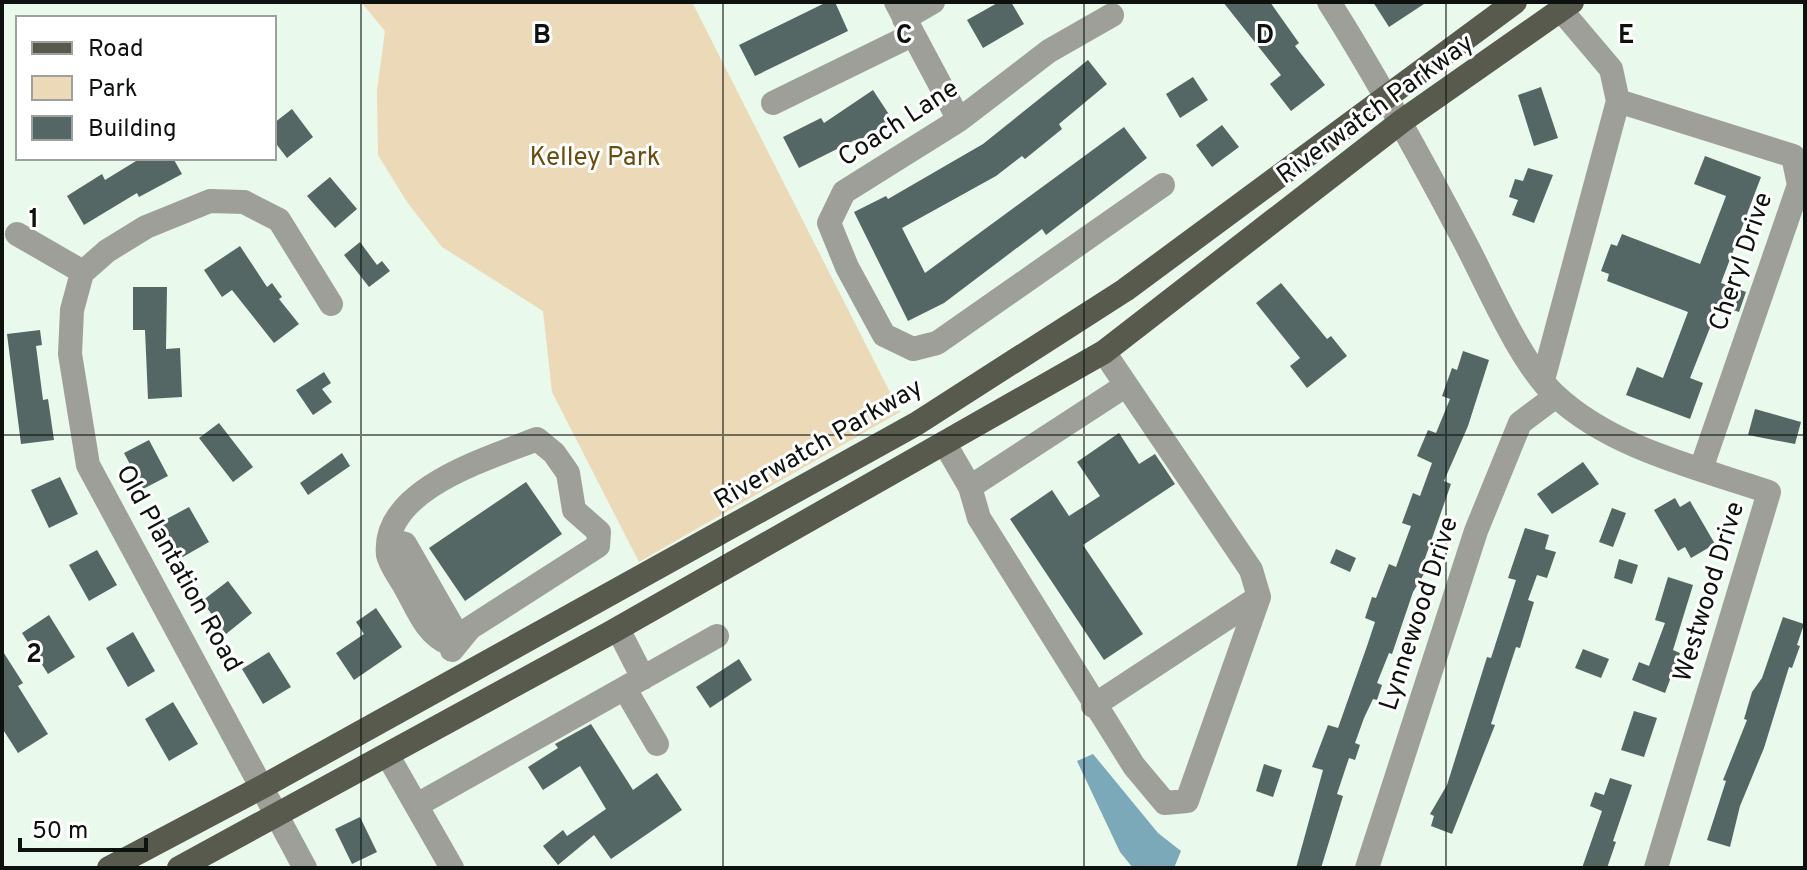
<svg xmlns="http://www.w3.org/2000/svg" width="1807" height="870" font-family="Overpass,sans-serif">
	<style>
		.green { fill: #ebd9b7 }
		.water { fill: #7ba9b9 }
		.building { fill: #546765 }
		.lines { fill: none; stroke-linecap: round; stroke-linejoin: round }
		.minor { stroke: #9d9f98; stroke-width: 24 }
		.major { stroke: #575a4d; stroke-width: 24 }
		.grid { fill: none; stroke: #0d120e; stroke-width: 2; stroke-opacity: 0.55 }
		.labels { text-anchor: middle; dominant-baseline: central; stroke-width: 6; stroke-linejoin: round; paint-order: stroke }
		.street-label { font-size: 26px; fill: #0d120e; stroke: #fff }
		.park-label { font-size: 26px; fill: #6a4e0f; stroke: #fff }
		.grid-label { font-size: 26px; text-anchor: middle; font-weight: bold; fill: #0d120e; stroke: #fff; stroke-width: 6; stroke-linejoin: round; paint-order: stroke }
	</style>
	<rect width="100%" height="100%" fill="#e9f9ec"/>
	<path class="green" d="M361 2H692L900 412 639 562 552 392 543 311 442 247 407 202 378 155 377 91 385 31Z"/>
	<path class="water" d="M1093 754 1158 833 1181 851 1174 868H1133L1120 852 1077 761Z"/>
	<path class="building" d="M827 2H835L848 31 755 76 739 45Z
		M999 2H1011L1024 24 983 48 967 20Z
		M1223 2H1270L1299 43 1295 46 1325 85 1291 111 1270 84 1281 75Z
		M1373 2H1427L1389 27Z
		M1088 60 1107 84 1059 124 1062 129 1025 159 1022 156 996 176 902 228 925 273 1124 127 1147 158 1046 235 1042 229 944 303 908 321 854 212 886 196 888 199 983 144Z
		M1193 77 1208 100 1180 118 1166 94Z
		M1541 87 1558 138 1534 146 1518 95Z
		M873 90 892 119 857 142 855 140 799 168 783 137 821 118 824 123Z
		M292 109 313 137 287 158 274 141V123Z
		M1222 125 1239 147 1212 167 1196 145Z
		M1705 156 1761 177 1721 283 1746 292 1739 312 1719 305 1690 378 1703 383 1690 419 1626 395 1637 367 1663 378 1688 312 1607 281 1609 274 1601 271 1611 244 1617 246 1622 234 1700 264 1726 196 1694 184Z
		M141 158H173L182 174 139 197 137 193 84 225 67 196 102 174 105 180Z
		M1528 168 1553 175 1534 223 1512 215 1518 200 1509 197 1515 179 1523 181Z
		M330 177 357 209 335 228 307 196Z
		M360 242 377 265 382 261 390 271 369 287 344 255Z
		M240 246 267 287 272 283 282 297 279 299 299 324 274 343 232 290 222 297 204 270Z
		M1281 283 1327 339 1331 336 1347 356 1307 388 1290 366 1300 358 1256 303Z
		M133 287H167L166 349 180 348 182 397 148 399 145 330H133Z
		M40 330 42 345 36 346 43 400 48 399 54 440 21 444 7 334Z
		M1463 351 1489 360 1468 426 1444 481 1451 484 1422 567 1427 569 1413 592 1392 654 1389 653 1377 683 1382 685 1377 700 1373 699 1364 718 1355 743 1360 745 1355 760 1349 758 1337 794 1343 796 1321 868H1296L1323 770 1312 767 1328 725 1338 728 1367 646 1375 622 1365 618 1372 597 1376 598 1389 564 1396 567 1411 526 1402 523 1413 493 1420 496 1432 463 1417 456 1428 430 1436 433 1450 399 1442 396 1452 368 1457 370Z
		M324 372 331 383 322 389 332 402 313 415 296 390Z
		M1755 409 1801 422 1795 444 1748 435Z
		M219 423 253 467 233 482 199 438Z
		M1119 433 1139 464 1155 454 1175 484 1083 545 1143 634 1104 660 1010 519 1052 490 1069 516 1100 496 1077 462Z
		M149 440 168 476 143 489 124 453Z
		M342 453 350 466 308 495 300 483Z
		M1583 462 1599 484 1552 514 1537 494Z
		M60 477 78 514 49 528 31 490Z
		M526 482 562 534 465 601 429 548Z
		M1675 498 1680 507 1690 501 1715 544 1691 558 1685 547 1678 551 1654 510Z
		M189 507 209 542 181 558 161 522Z
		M1612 508 1626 513 1613 547 1599 542Z
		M1525 528 1549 535 1545 549 1556 552 1547 578 1537 575 1528 600 1534 602 1520 648 1516 647 1491 724 1495 725 1452 834 1431 826 1434 816 1430 814 1447 785 1487 657 1491 658 1516 580 1508 578Z
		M1336 549 1356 558 1350 572 1330 563Z
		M97 550 117 585 89 601 69 565Z
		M1619 559 1638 565 1632 584 1614 578Z
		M1668 577 1693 585 1673 650 1680 653 1665 693 1632 680 1639 662 1649 666 1665 623 1655 620Z
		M228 581 252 613 226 634 202 601Z
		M376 608 402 647 354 680 336 653 364 634 356 622Z
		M49 615 75 657 48 674 22 633Z
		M1783 617 1804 624 1797 645 1800 646 1792 668 1789 667 1764 748 1740 806 1730 847 1707 840 1726 781 1723 780 1747 720 1744 719 1752 692 1762 678Z
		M133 632 155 671 128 687 106 648Z
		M1583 649 1609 659 1601 678 1575 668Z
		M2 650 23 683 18 686 48 734 18 753 2 728Z
		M269 652 291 687 263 704 242 669Z
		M739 659 752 680 710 708 696 687Z
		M173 702 198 744 169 761 145 719Z
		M1634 711 1657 718 1644 757 1621 750Z
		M591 724 633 790 657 773 682 810 611 859 594 835 558 865 543 846 563 830 567 836 606 809 580 766 543 790 528 767 558 748 555 744Z
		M1264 764 1282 770 1273 797 1256 791Z
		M1610 778 1632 785 1613 841 1616 842 1607 868H1582L1602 811 1590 806 1595 792 1604 795Z
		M360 817 377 852 352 864 335 829Z"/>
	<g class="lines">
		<path class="minor" d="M896 2 959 120
			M1329 2C1379 81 1423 162 1466 244 1489 288 1520 362 1555 395 1611 448 1698 468 1769 492L1656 868
			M1112 15 1049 51 959 120 844 192 829 223 847 267 884 335 913 349 937 343 1163 185
			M904 19 933 2
			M1618 101 1793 156 1799 185 1701 469
			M773 103 912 35
			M17 234 83 272
			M1543 380 1618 101 1611 69 1561 10
			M945 444 970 487 979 518 1134 766 1165 803 1187 801 1259 597 1251 570 1104 352
			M970 487 1125 386
			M389 540 405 544 452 626 448 643C426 634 417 608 405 587 400 578 390 565 388 555 381 489 490 458 537 439L554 453 568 473 574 510 599 532 598 546 470 628 452 650
			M618 629 643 678
			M625 689 657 744
			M1093 706 1259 597
			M388 756 452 868
			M417 805 717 636
			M305 868 88 465 70 354 72 310 82 273 107 251 146 227 210 201 244 202 279 220 331 304
			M1367 868 1476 531 1520 423 1556 396"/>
		<path class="major" d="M109 868 264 786 916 424 1125 290 1515 2
			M179 868 610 633 1104 352 1402 121 1572 2"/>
	</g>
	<path class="grid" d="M361 2V868M723 2V868M1084 2V868M1446 2V868M2 435H1805"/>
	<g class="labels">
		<g class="street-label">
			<text transform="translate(1376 110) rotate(-36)">Riverwatch Parkway</text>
			<text transform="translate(899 124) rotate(-33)">Coach Lane</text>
			<text transform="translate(1742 262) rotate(-71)">Cheryl Drive</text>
			<text transform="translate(819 445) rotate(-30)">Riverwatch Parkway</text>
			<text transform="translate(178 569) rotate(61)">Old Plantation Road</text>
			<text transform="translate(1710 592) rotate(-73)">Westwood Drive</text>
			<text transform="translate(1420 614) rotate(-72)">Lynnewood Drive</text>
		</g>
		<g class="park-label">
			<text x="595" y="158">Kelley Park</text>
		</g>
	</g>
	<g class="grid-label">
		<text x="542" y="43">B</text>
		<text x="904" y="43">C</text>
		<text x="1265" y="43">D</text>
		<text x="1626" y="43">E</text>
		<text x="34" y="227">1</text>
		<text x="34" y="662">2</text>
	</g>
	<rect width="1807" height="870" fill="none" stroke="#0d120e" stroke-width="8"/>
	<rect x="16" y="16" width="260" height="144" fill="#ffffff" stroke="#9ea09f" stroke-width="2"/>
	<rect x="32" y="42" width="40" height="12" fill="#575a4d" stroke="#9ea09f" stroke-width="2"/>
	<text x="88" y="56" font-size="24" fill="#0d120e">Road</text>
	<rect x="32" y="76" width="40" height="24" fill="#ebd9b7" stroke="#9ea09f" stroke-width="2"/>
	<text x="88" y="96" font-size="24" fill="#0d120e">Park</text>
	<rect x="32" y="116" width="40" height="24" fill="#546765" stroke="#9ea09f" stroke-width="2"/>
	<text x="88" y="136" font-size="24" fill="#0d120e">Building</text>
	<path d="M20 838v12h126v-12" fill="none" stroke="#0d120e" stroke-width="4"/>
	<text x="32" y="838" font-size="24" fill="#0d120e" stroke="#ffffff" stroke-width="6" paint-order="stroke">50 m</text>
</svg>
